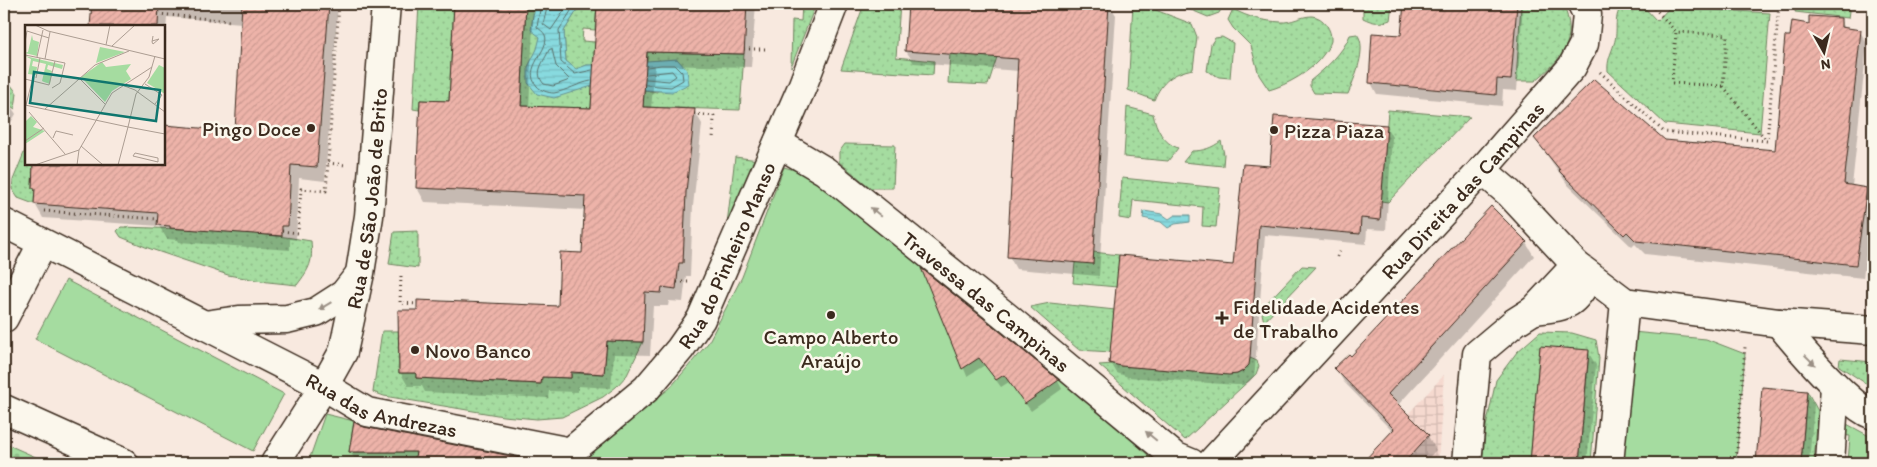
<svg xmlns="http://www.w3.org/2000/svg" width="1877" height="467" font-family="Itim,sans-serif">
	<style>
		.industrial { fill: url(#industrial-grid) }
		.grass { fill: #a5dca0; stroke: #70835f }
		.cemetery { fill: url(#cemetery-stones); stroke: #70835f }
		.garden { fill: url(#garden-dots); stroke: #70835f }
		.water { fill: url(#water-rules); stroke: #699492 }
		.shadow { fill: #0003 }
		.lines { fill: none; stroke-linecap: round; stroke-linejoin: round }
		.shore { stroke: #5a706b; stroke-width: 1 }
		.building { fill: url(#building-hatch); stroke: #3b2a1e }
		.minor-casing { stroke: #3b2a1e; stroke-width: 31 }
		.path { stroke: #3b2a1e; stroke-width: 3; stroke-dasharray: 1 4; stroke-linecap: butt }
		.minor { stroke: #fbf7ec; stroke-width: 28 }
		.oneway { fill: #9b9085 }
		.poi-dot { fill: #3b2a1e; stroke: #fbf7ec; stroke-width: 2 }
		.labels { text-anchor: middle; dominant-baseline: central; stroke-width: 5; stroke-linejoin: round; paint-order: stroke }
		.poi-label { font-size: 21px; fill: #3b2a1e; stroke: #fbf7ec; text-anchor: start }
		.street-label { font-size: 21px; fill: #3b2a1e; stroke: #fbf7ec }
		.inset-road { fill: none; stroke: #ac9d92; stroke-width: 1 }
		.view { fill: #0f766e; fill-opacity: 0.15; stroke: #0f766e; stroke-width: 2.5 }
		.inset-edge { fill: none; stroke: #3b2a1e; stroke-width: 2.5 }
	</style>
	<defs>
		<pattern id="industrial-grid" width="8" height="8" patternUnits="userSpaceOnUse" patternTransform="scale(1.25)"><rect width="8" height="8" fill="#f5d9cf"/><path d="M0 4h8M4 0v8" fill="none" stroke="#d3bab1"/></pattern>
		<pattern id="cemetery-stones" width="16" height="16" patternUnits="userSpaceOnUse" patternTransform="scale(1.25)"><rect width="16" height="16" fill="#a5dca0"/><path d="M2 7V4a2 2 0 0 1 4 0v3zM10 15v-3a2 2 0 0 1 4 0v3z" fill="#8fbd89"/></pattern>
		<pattern id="garden-dots" width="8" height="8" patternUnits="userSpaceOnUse" patternTransform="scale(1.25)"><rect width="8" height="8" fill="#a5dca0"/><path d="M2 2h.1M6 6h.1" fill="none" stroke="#8fbd89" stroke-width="1.8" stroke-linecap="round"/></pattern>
		<pattern id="water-rules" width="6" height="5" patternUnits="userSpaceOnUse" patternTransform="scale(1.25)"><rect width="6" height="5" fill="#88dadf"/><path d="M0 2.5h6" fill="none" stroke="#76bbbf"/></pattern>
		<pattern id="building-hatch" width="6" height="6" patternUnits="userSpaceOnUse" patternTransform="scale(1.25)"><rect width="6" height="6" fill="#edb3a9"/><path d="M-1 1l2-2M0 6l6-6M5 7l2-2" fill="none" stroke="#cc9a91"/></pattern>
	</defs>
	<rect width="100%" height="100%" fill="#f8e9df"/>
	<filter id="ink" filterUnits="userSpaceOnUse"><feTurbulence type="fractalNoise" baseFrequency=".02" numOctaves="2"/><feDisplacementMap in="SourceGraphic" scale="10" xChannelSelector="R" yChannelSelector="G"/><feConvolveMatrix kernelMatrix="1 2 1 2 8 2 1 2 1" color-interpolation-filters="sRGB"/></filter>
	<g filter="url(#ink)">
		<path class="industrial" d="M1444 375 1438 463H1362L1408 414Z"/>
		<path class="grass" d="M784 167 819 177 1091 404 1157 463H575L670 388 708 343 742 277Z
			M66 280 284 394 253 451 35 339Z
			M1622 331 1706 339 1745 354 1736 463H1621Z
			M325 414 354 421 349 452H416L415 457 445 463H308Z
			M1843 422 1873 438V463H1848L1850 436 1841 435Z"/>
		<path class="cemetery" d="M4 443 49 463H4Z"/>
		<path class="garden" d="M419 4H454L449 101 420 100 419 110 413 109Z
			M526 4H537C531 21 538 20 540 36 541 46 532 58 528 67L581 88 592 86 591 108 521 106Z
			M573 4H597L595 30 583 29 582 41 595 42 593 66 587 65 576 70 566 61 564 31 578 9Z
			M802 4H816L791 67 792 20 801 21Z
			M864 4H900L896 57 934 61 933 75 841 69Z
			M1133 4H1140L1192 24 1197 37 1193 69C1173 73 1162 81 1154 100L1128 90Z
			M1177 4H1224L1219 13 1208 17Z
			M1363 4H1392L1390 20C1380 24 1373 23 1363 18Z
			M1521 4H1563C1579 40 1562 59 1535 81H1516Z
			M1623 4H1641L1657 21 1670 7 1770 13 1760 133 1665 124 1608 71C1607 60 1611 54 1614 44 1619 30 1612 17 1623 4Z
			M1796 4H1850L1848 18 1795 12Z
			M1233 9C1249 18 1264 21 1281 22 1291 23 1301 16 1312 16 1324 17 1332 30 1331 41 1330 45 1326 51 1323 55 1312 71 1287 85 1269 90L1259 75 1251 46 1233 28 1228 20Z
			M1357 34C1368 48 1354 79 1348 94L1314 93 1310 86V81C1326 68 1343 53 1350 35Z
			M1222 37 1233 43 1230 78 1219 77 1207 71 1211 44 1215 38Z
			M647 52 744 54 740 110 643 107 644 90 657 92 660 60 647 62Z
			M950 54 997 57 988 85 948 83Z
			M4 76 17 93 15 109 4 101Z
			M1127 107 1153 114C1156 128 1163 143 1178 148L1168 161 1124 157Z
			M1388 110 1470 117 1388 202 1381 201Z
			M1221 141 1224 154 1223 166 1183 162 1192 151C1203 151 1212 148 1221 141Z
			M845 144 895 145 893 188H871L839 162V152Z
			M26 148V164H33L32 188H35L34 204 18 198 12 189 13 180Z
			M735 157 759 160 727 224Z
			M1122 178 1220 188 1216 227 1202 226 1203 207 1133 200 1131 220 1119 218Z
			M121 227C184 229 249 230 311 241 313 262 310 268 297 285L268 282 228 275 148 248 121 237 117 231Z
			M418 231V268L389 264 394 232Z
			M1093 252 1119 255 1117 287 1073 283 1075 263Z
			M1302 266 1316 267 1264 322 1261 309Z
			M1050 303 1115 310 1111 352 1079 350 1030 307Z
			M382 331H399V373H416V378L540 384 542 377 571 378V373L604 374 607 341 643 342 627 375 616 387 603 397 562 417 537 419 503 416 384 396 373 392Z
			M1540 332 1572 333 1596 340 1599 358 1591 463H1579L1589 351 1540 347 1530 463H1482L1486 427 1496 380 1517 352Z
			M1250 358 1257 361 1259 366 1256 374 1185 440 1099 365 1114 364 1121 366 1237 374C1245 370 1248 367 1250 358Z
			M1840 359 1873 362V388L1839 366Z
			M1807 391 1818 411 1814 463H1801Z"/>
		<path class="water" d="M537 4H573L578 9 564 31 566 61 576 69 587 65 677 59 687 70 689 84 672 92 592 86 554 98 537 94 528 83V67L537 49 540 37 531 30 533 15Z
			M1144 211 1162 214 1169 219 1175 215H1190V222L1175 224 1168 228 1161 222 1143 218Z"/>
		<path class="shadow" d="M40 4H338L325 181 299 178 296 240 290 239V250L179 242 178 240 167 239 159 226 43 218 35 204 36 193 33 188 35 164H164V128L237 132 242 23 167 17 165 47 164 26H91L92 9Z
			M455 4H534L529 108 592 109 598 4H756L751 67 655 65 651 109 694 110 702 124 693 206 690 276H686L683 302 669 301 668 306H653L650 355 614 354 611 388 578 386V392L549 391 548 398 425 392 422 386H408L400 372 559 307 583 255 586 210 425 202 417 188 450 103Z
			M910 4H1109L1116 15 1099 276 1016 269 1009 256 1019 71 914 63 906 51Z
			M1405 4H1523L1517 91 1503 90 1502 106 1377 94 1371 83 1402 36Z
			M1840 19 1845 28 1860 31 1867 44 1852 186 1866 189 1873 201 1863 278 1645 254 1635 244 1632 247 1568 185 1535 138 1664 141 1776 151 1791 37 1810 26Z
			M4 102 12 108 16 114 4 134Z
			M1386 126 1392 137 1386 230 1367 229 1366 244 1265 235 1255 369 1254 376 1249 382 1243 385H1236L1128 377 1117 373 1111 363 1234 266 1272 167Z
			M1526 243 1534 256 1398 405 1428 436 1436 450 1424 463H1364L1393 432 1344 382 1336 368Z
			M924 272 1058 381 1062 389 1031 411 1009 382 1001 387 985 365 967 376Z
			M1541 348 1588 352 1596 365 1587 463H1531Z
			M1763 389 1806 392 1814 405 1809 463H1757Z
			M364 429 510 457 514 463H420L418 459H355L350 452Z"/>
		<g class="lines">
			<path class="shore" d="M541 4 537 27C539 29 544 32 545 35 551 50 521 68 537 86 540 90 548 93 554 93 566 91 579 83 591 81
				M548 4 543 24 551 30 564 11V4
				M570 4 571 11 559 30 561 62 575 74 592 70
				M552 49 556 66 569 79 567 81 553 86 544 84C533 72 544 62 549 50Z
				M646 79 669 81 676 76 672 71 647 74
				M646 85 671 87 683 80 682 72 675 65H661L647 67"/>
		</g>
		<path class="building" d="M92 4H159L158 26H90Z
			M242 4H329L317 167 291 165 288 226H282V236L170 228V226L157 225 158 213 34 204 35 188H32L33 164H164V125L235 131Z
			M454 4H526L521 106 591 108 597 4H747L744 54 647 52 643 107 695 109 686 192 683 263H679L676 289 662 287 661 293 645 292 643 342 607 341 604 374 571 372V378L542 377 541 384 416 378V373H399L398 310H417V300L558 306 560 252 582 253 585 196 416 188 420 100 449 101Z
			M908 4H1109L1093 264 1007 257 1018 59 905 51Z
			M1404 4H1517L1511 80 1497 79 1496 95 1369 83 1372 33 1401 35Z
			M1809 16 1841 18V27L1861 30 1844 184 1867 188 1856 265 1636 241 1627 232 1624 235 1559 171 1560 170 1534 138 1594 79 1665 140 1775 150 1785 36H1790L1792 21 1809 24Z
			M1274 116 1387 125 1380 220 1361 218 1360 234 1259 225 1250 358 1249 365 1243 371 1237 374 1229 375 1121 366 1109 363 1119 255 1233 265 1243 164 1270 166Z
			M1491 206 1527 242 1388 394 1429 435 1404 463H1362L1394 429 1334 368 1349 354 1351 356Z
			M921 268 998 330 1059 380 1025 404 1004 375 996 380 979 358 962 369Z
			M1540 346 1589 350 1579 463H1530Z
			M1762 387 1807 391 1801 463H1756Z
			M354 422 364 427 531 460 530 463H445L415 457 416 452H349Z"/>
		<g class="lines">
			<g class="minor-casing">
				<g id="minor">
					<path id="s1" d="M778 143 825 171 1008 318 1174 456 1191 463"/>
					<path d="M1482 170 1509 193 1576 265 1625 302 1779 323 1873 330"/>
					<path id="s2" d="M4 223 324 386 367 412 571 452"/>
					<path d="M1534 310C1566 306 1574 307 1589 276"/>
					<path d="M4 318 42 244"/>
					<path d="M1779 323C1800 349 1821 373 1845 395 1854 403 1862 411 1873 415"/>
					<path d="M204 325 239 320 287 319 316 312 344 294 359 275"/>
					<path d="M4 409 124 463"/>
					<path id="s3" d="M558 462 646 389 680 349 701 319 802 87 834 4"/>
					<path id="s4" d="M275 463 324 386 343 352 360 273 369 216 386 4"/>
					<path id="s5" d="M1211 463 1482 170 1572 67 1584 44 1587 14 1582 4"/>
					<path d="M1467 463 1477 354 1515 322 1534 310 1576 265"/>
					<path d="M1609 463 1625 302"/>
					<path d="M1830 463 1835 386"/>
				</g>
			</g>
			<path class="path" d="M64 4 91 7
				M1651 4 1676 32
				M158 14 230 21
				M744 49H767
				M1600 72 1664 132 1767 141 1779 4
				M1723 86 1672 83 1676 32 1727 35 1723 86 1767 141
				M694 114 714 116 713 140
				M328 163 346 165
				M44 211 158 219
				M282 231 298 233 301 189 326 191 339 4
				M1337 257 1340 250
				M401 276 400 303 417 304
				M677 282H688
				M4 460 11 463
				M1736 463 1745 347"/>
			<use href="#minor" class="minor"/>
		</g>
		<defs><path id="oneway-solid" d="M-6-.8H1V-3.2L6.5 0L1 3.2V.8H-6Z" transform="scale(1.25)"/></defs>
		<g class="oneway">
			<use href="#oneway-solid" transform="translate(876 212) rotate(-141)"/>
			<use href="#oneway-solid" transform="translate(325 306) rotate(149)"/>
			<use href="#oneway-solid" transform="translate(1810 360) rotate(45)"/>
			<use href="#oneway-solid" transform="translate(1151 436) rotate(-140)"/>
		</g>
	</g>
	<g class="poi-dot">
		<circle cx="311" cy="128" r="5"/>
		<circle cx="1274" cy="130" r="5"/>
		<circle cx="831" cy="315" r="5"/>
		<path d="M1219.5 310.5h5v5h5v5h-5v5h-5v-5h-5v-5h5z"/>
		<circle cx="415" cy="350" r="5"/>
	</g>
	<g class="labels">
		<g class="poi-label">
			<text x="301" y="128" text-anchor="end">Pingo Doce</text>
			<text x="1284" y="130">Pizza Piaza</text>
			<text x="1233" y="306">Fidelidade Acidentes<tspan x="1233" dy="24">de Trabalho</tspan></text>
			<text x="831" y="336" text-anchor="middle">Campo Alberto<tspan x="831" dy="24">Araújo</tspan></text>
			<text x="425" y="350">Novo Banco</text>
		</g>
		<g class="street-label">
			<text stroke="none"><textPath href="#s5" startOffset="371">Rua Direita das Campinas</textPath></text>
			<text stroke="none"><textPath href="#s4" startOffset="286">Rua de São João de Brito</textPath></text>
			<text stroke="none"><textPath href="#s3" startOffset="272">Rua do Pinheiro Manso</textPath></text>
			<text stroke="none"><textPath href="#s1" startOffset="262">Travessa das Campinas</textPath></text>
			<text stroke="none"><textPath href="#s2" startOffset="421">Rua das Andrezas</textPath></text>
		</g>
	</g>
	<g transform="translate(25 25)">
		<rect width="140" height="140" fill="#f8e9df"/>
		<path d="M7 10 8 15 14 17 12 31 0 28 3 27ZM75 22 100 27 71 38ZM0 31 38 40 37 44 23 40 22 44 27 46 25 59 19 57 17 56 21 39 8 36 7 41 12 42 11 50 3 49 6 34ZM77 37 81 42 106 39 101 46 106 54 87 66 80 77 56 52Z" fill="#a5dca0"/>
		<path d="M134 40 140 43V69L122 58Z" fill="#a5dca0"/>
		<path d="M6 91 12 97 8 102 20 106 0 119V97Z" fill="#a5dca0"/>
		<path class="inset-road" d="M10 0 23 6 140 34M127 16 134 14 128 19 127 17 128 11M0 17 2 6 24 13M81 20 85 0M87 21 110 0M0 30 40 38 35 58 27 63M12 32 18 5M20 34 25 7M11 53 15 33M54 53 80 79M0 54 24 60M120 59 137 70 130 79M24 60 30 36M97 60 110 65 140 87M0 80 103 102 111 69 124 52 130 31M1 80 7 56M20 84 70 40 104 26M4 87 40 129M28 113 31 106 48 110M0 116 19 103M56 121 78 140M110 128 133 133V137L108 131ZM10 140 54 125M52 140 54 125 87 68 127 42M93 140 103 102 140 109"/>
		<path class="view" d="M9 47 135 65 131 96 5 78Z"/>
		<rect width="140" height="140" class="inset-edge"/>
	</g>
	<rect width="1877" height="467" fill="none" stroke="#fbf7ec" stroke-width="20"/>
	<rect x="10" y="10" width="1857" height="447" fill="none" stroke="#3b2a1e" stroke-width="2" filter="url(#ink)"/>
	<g transform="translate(1824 52) rotate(172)" stroke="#fbf7ec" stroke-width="4" paint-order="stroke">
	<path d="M0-4L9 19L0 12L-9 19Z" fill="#3b2a1e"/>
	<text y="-8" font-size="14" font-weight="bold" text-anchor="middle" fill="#3b2a1e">N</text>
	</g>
</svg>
